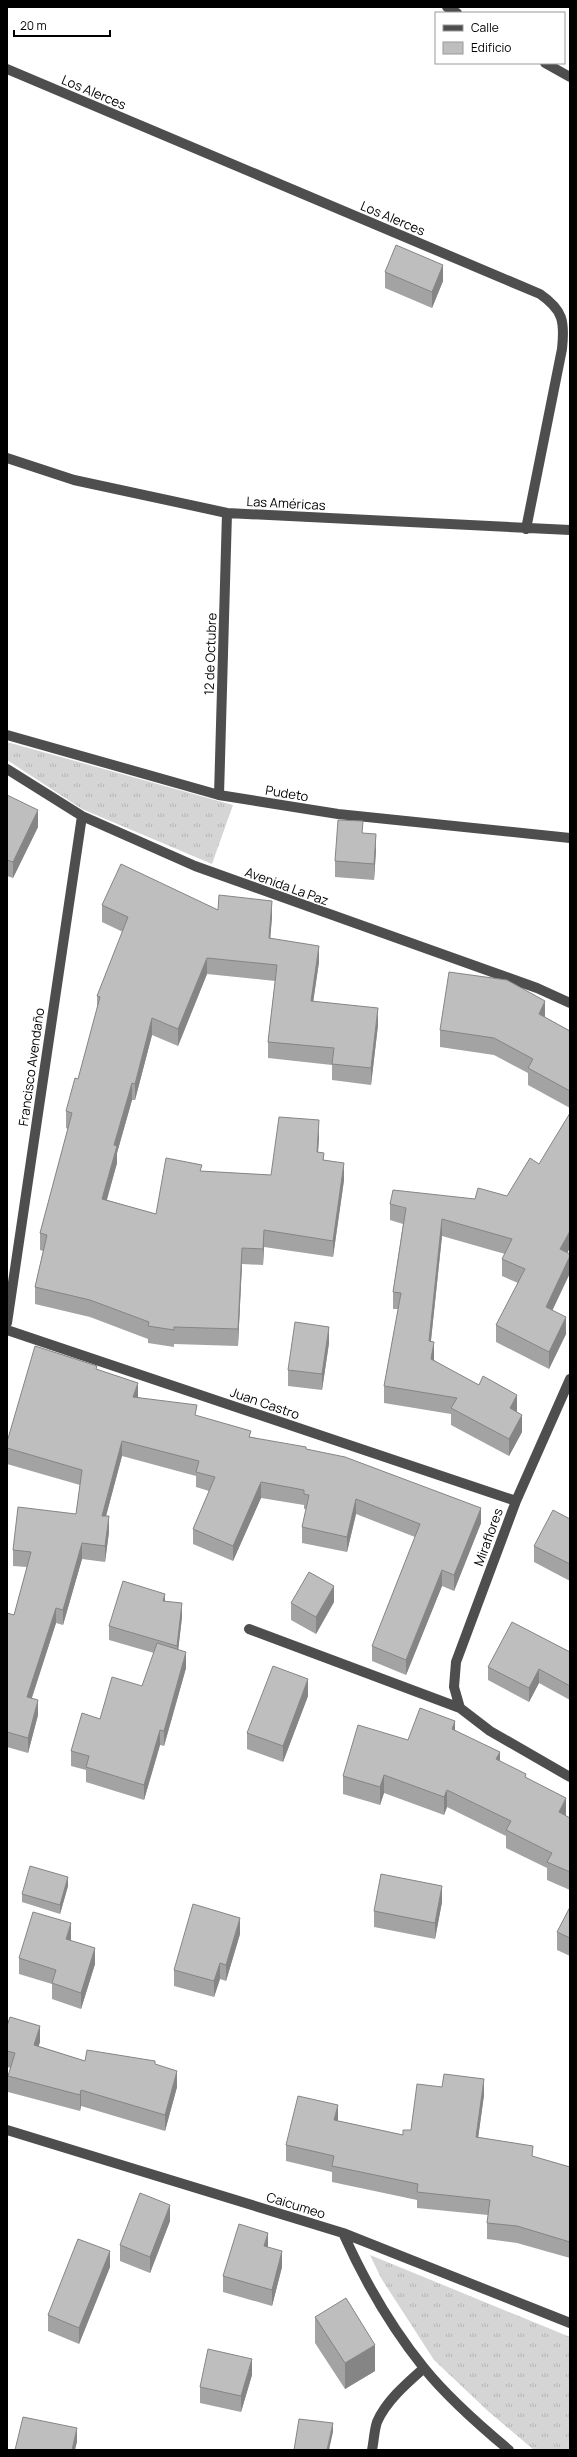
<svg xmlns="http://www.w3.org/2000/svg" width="577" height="2457" font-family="Manrope,sans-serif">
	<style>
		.grass { fill: url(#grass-tufts) }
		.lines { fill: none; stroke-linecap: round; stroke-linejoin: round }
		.minor { stroke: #4e4e4e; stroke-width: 10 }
		.wall { fill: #a3a3a3 }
		.shaded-wall { fill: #858585 }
		.building { fill: #bebebe; stroke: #858585 }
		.labels { text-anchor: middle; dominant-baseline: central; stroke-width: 3.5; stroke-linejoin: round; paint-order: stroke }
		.street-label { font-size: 13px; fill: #000; stroke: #fff }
	</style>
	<defs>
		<pattern id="grass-tufts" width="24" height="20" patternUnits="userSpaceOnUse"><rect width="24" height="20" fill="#d5d5d5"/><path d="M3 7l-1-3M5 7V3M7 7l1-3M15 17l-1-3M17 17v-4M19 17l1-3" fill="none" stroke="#b5b5b5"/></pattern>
	</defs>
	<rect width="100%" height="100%" fill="#fff"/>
	<path class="grass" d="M7 742 233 805 212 864 82 809 7 760Z
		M370 2255 570 2337V2450H534L489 2412 434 2360 381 2278Z"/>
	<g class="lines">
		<path class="minor" d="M447 7 457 13
			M545 63 570 77
			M7 69 540 294C563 310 565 321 562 349L526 529
			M7 458 74 480 227 513 570 530
			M7 735 219 795 338 814 570 838
			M7 769 82 816 195 866 537 988 570 1003
			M219 795 227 513
			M7 1323 82 816
			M7 1330 516 1501
			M570 1379 516 1501 456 1662 454 1687 460 1708 490 1731 570 1777
			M249 1629 460 1708
			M7 2130 343 2233 570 2323
			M343 2233C364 2280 391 2327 424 2368 448 2398 479 2425 509 2450
			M372 2450C374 2441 374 2431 377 2422 386 2401 407 2383 424 2368"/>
	</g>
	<path class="wall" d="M385 272 443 281 432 308 385 288Z
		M7 795 38 827 13 878 7 876Z
		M363 833 376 850 374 880 335 877V861Z
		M102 905 218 910 272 917 270 938 319 962 313 1001 378 1025 371 1085 332 1080V1065L268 1058V1042L275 981 207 974 178 1046 152 1035 135 1100H132L117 1153V1163L107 1200 156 1214 202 1171 271 1175 319 1137 318 1152 324 1160 344 1180 333 1257 264 1247 263 1265 242 1264 238 1346 174 1344V1347L148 1343V1339L90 1317 35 1304V1287L43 1251 40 1250V1233L68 1129 66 1128V1111L78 1079 97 1011V996L123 932 102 922Z
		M545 1017 570 1031V1108L528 1085V1073L494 1055 440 1047V1030Z
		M390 1204 567 1252 570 1273 552 1310 566 1334 549 1369 496 1342V1325L518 1283 502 1276V1259L505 1254 442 1236 431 1341 434 1359V1360L517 1412 522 1432 509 1456 451 1425V1414L384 1403V1386L398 1309H393V1292L403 1224 390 1220Z
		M329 1343 322 1390 288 1386V1370Z
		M97 1369 138 1397 197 1416 251 1437 306 1449 481 1523 454 1591 442 1586 406 1675 372 1661V1646L415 1537 356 1514 347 1552 302 1543V1527L306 1509H304V1505L261 1498 233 1561 193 1544V1529L209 1491 196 1487V1476L122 1456 106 1516 109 1532 105 1562 82 1559 63 1625 56 1623 32 1698 38 1715 28 1753 7 1747V1613L14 1615 27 1567 13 1566V1550L76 1514 80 1485 7 1464V1442Z
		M570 1519V1581L534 1562V1546Z
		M165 1601 182 1617 178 1650 186 1668 164 1746 160 1745 144 1800 86 1782V1770L71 1766V1751L100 1719 142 1686 154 1653 109 1640V1626Z
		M334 1602 316 1634 291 1620V1603Z
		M570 1652V1700L539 1683 529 1702 488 1680V1667Z
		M308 1696 283 1762 247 1749V1733Z
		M455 1730 500 1761 526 1777 566 1815V1816L570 1818V1890L547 1880V1868L506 1848V1836L447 1807 444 1815 384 1793 380 1805 343 1794V1776L408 1740Z
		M68 1886 60 1914 22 1902V1894Z
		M442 1902 435 1939 374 1927V1911Z
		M570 1907V1956L557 1950V1932Z
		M240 1934 226 1981 220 1979 214 1997 174 1986V1970Z
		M71 1940V1941L95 1964 81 2009 52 1999V1984L19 1974V1958Z
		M7 2026 40 2042 38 2046 85 2061 155 2064 177 2087 165 2131 81 2106 80 2111 8 2092V2076L11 2068 7 2067Z
		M484 2095 478 2138 533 2157 570 2167V2258L517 2243 487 2239V2223L488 2215 417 2208V2200L332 2182V2172L286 2161V2145L338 2121 403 2135Z
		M170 2221 150 2273 120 2261V2245Z
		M268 2247 282 2267 272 2306 223 2292V2276Z
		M110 2267 79 2344 48 2331V2315Z
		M315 2317 375 2371 345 2389 315 2343Z
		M252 2375 241 2412 200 2403V2387Z"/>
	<path class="shaded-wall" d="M443 265V281L432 308V292Z
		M38 810V827L13 878V862Z
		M376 834V850L374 880V864Z
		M272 901V917L269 954V938Z
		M319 946V962L311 1017V1001Z
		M207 958V974L178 1046V1029Z
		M545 1001V1018L539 1014Z
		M378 1008V1025L371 1085V1068Z
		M152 1018V1035L135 1100V1084Z
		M132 1083V1100L117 1153V1163L102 1216V1199L114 1145Z
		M319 1120V1137L317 1169V1152Z
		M344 1163V1180L333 1257V1241Z
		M442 1219V1236L429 1358V1341Z
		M264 1230V1247L263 1265V1249Z
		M570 1231V1248L560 1266V1249Z
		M242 1248V1264L238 1346V1329Z
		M570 1256V1273L546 1324V1307Z
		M566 1317V1334L549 1369V1352Z
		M329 1327V1343L322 1390V1374Z
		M434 1342V1359L431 1376V1359Z
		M138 1383V1398L133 1397Z
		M517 1395V1412L510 1425V1408Z
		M522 1415V1432L509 1456V1439Z
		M122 1441V1456L102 1531V1516Z
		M261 1482V1498L233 1561V1546Z
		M356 1499V1514L347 1552V1537Z
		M481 1508V1523L454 1591V1575Z
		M109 1516V1532L105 1562V1546Z
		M82 1543V1559L63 1625V1610Z
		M442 1570V1586L406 1675V1660Z
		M334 1586V1602L316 1634V1617Z
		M165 1594V1608L163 1601Z
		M182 1603V1617L177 1660V1646Z
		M56 1608V1623L27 1712V1697Z
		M186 1652V1668L164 1746V1731Z
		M539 1669V1683L529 1702V1688Z
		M308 1679V1696L283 1762V1746Z
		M38 1700V1715L28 1753V1738Z
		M455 1721V1739L452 1729Z
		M160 1730V1745L144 1800V1785Z
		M500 1752V1769L496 1759Z
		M384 1775V1793L380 1805V1787Z
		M447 1790V1807L444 1815V1797Z
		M566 1798V1815L559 1830V1812Z
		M68 1877V1886L60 1914V1905Z
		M442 1886V1902L435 1939V1923Z
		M240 1918V1934L226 1981V1965Z
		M71 1923V1940L66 1955V1939Z
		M95 1948V1964L81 2009V1993Z
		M220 1963V1979L214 1997V1981Z
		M40 2026V2042L34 2061V2045Z
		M177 2071V2087L165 2131V2115Z
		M484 2079V2095L476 2153V2137Z
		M81 2090V2106L80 2111V2095Z
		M338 2105V2121L334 2120Z
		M170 2205V2221L150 2273V2257Z
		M268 2233V2249L264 2246Z
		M110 2251V2267L79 2344V2328Z
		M282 2251V2267L272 2306V2290Z
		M375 2345V2371L345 2389V2363Z
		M252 2359V2375L241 2412V2396Z
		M333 2423V2432L329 2450H327Z
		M77 2428V2442L75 2450H72Z"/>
	<path class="building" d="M396 245 443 265 432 292 385 272Z
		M7 795 38 810 13 862 7 860Z
		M338 820 363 821 362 833 376 834 374 864 335 861Z
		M121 864 218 910 219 895 272 901 269 938 319 946 311 1001 378 1008 371 1068 332 1064 334 1048 268 1042 277 965 207 958 178 1029 152 1018 135 1084 132 1083 114 1145 117 1146 102 1199 156 1214 166 1158 202 1165 200 1171 271 1175 279 1117 319 1120 317 1152 324 1153 323 1160 344 1163 333 1241 264 1230 263 1249 242 1248 238 1329 174 1327V1330L148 1326 149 1322 90 1300 35 1287 47 1235 40 1233 72 1113 66 1111 75 1078 78 1079 100 997 97 996 128 917 102 905Z
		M449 972 507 980 545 1001 539 1014 570 1031V1091L528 1068 533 1059 494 1038 440 1030Z
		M570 1113V1231L560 1249 570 1254V1256L546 1307 566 1317 549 1352 496 1325 525 1269 502 1259 512 1239 442 1219 429 1341 434 1342 431 1359 479 1385 483 1376 517 1395 510 1408 522 1415 509 1439 451 1408 457 1398 384 1386 401 1293 393 1292 406 1208 390 1204 393 1190 475 1199 478 1188 507 1196 530 1158 539 1164Z
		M295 1322 329 1327 322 1374 288 1370Z
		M35 1346 97 1366 96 1369 138 1383 133 1397 197 1405 195 1415 251 1431 249 1437 306 1447V1449L345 1457 481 1508 454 1575 442 1570 406 1660 372 1646 420 1524 356 1499 347 1537 302 1527 309 1495 304 1494V1490L261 1482 233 1546 193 1529 215 1477 196 1472 199 1461 122 1441 102 1516H109L105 1546 82 1543 63 1610 56 1608 27 1697 38 1700 28 1738 7 1732V1613L14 1615 31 1552 13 1550 18 1507 76 1514 82 1470 7 1448V1442Z
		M553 1510 570 1519V1564L534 1546Z
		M309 1572 334 1586 316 1617 291 1603Z
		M123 1581 165 1594 163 1601 182 1603 177 1646 109 1626Z
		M512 1622 570 1652V1686L539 1669 529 1688 488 1667Z
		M157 1643 186 1652 164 1731 160 1730 144 1785 86 1767 89 1756 71 1751 82 1713 100 1719 112 1677 142 1686Z
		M273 1666 308 1679 283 1746 247 1733Z
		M420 1708 455 1721 452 1729 500 1752 496 1759 526 1774 525 1777 566 1798 559 1812 570 1818V1872L547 1862 552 1853 506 1830 511 1821 447 1790 444 1797 384 1775 380 1787 343 1776 358 1725 408 1740Z
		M30 1866 68 1877 60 1905 22 1894Z
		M381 1874 442 1886 435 1923 374 1911Z
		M193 1904 240 1918 226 1965 220 1963 214 1981 174 1970Z
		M570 1907V1938L557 1932Z
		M33 1912 71 1923 66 1939 95 1948 81 1993 52 1983 56 1970 19 1958Z
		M10 2017 40 2026 34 2045 85 2061 87 2050 155 2061V2064L177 2071 165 2115 81 2090 80 2095 8 2076 15 2053 7 2051V2026Z
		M444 2074 484 2079 476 2137 533 2146 532 2156 570 2167V2242L517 2226 487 2223 490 2200 417 2192 418 2184 332 2166 334 2156 286 2145 298 2096 338 2105 334 2120 403 2135V2130H411L417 2084 442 2087Z
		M140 2193 170 2205 150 2257 120 2245Z
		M239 2224 268 2233 264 2246 282 2251 272 2290 223 2276Z
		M78 2239 110 2251 79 2328 48 2315Z
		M346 2298 375 2345 345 2363 315 2317Z
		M208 2349 252 2359 241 2396 200 2387Z
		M23 2417 77 2428 72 2450H15Z
		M299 2419 333 2423 327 2450H294Z"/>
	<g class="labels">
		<g class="street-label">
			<text transform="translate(94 92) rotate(23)">Los Alerces</text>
			<text transform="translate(393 218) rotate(23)">Los Alerces</text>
			<text transform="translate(286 503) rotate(3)">Las Américas</text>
			<text transform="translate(210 654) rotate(-88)">12 de Octubre</text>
			<text transform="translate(287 793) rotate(9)">Pudeto</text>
			<text transform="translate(287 886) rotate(20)">Avenida La Paz</text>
			<text transform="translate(31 1067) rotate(-82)">Francisco Avendaño</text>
			<text transform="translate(265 1403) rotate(19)">Juan Castro</text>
			<text transform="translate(488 1537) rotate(-70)">Miraflores</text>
			<text transform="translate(296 2205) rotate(17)">Caicumeo</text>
		</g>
	</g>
	<rect width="577" height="2457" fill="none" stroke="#000000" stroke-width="16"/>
	<rect x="435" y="12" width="130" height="52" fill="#ffffff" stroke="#999999"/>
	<rect x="443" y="25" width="20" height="6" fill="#4e4e4e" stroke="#999999"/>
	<text x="471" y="32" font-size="12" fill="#000000">Calle</text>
	<rect x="443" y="42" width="20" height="12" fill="#bebebe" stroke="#999999"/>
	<text x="471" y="52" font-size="12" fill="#000000">Edificio</text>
	<path d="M14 30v6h96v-6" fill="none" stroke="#000000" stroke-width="2"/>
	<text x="20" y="30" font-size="12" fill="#000000" stroke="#ffffff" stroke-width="3" paint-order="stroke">20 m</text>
</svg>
